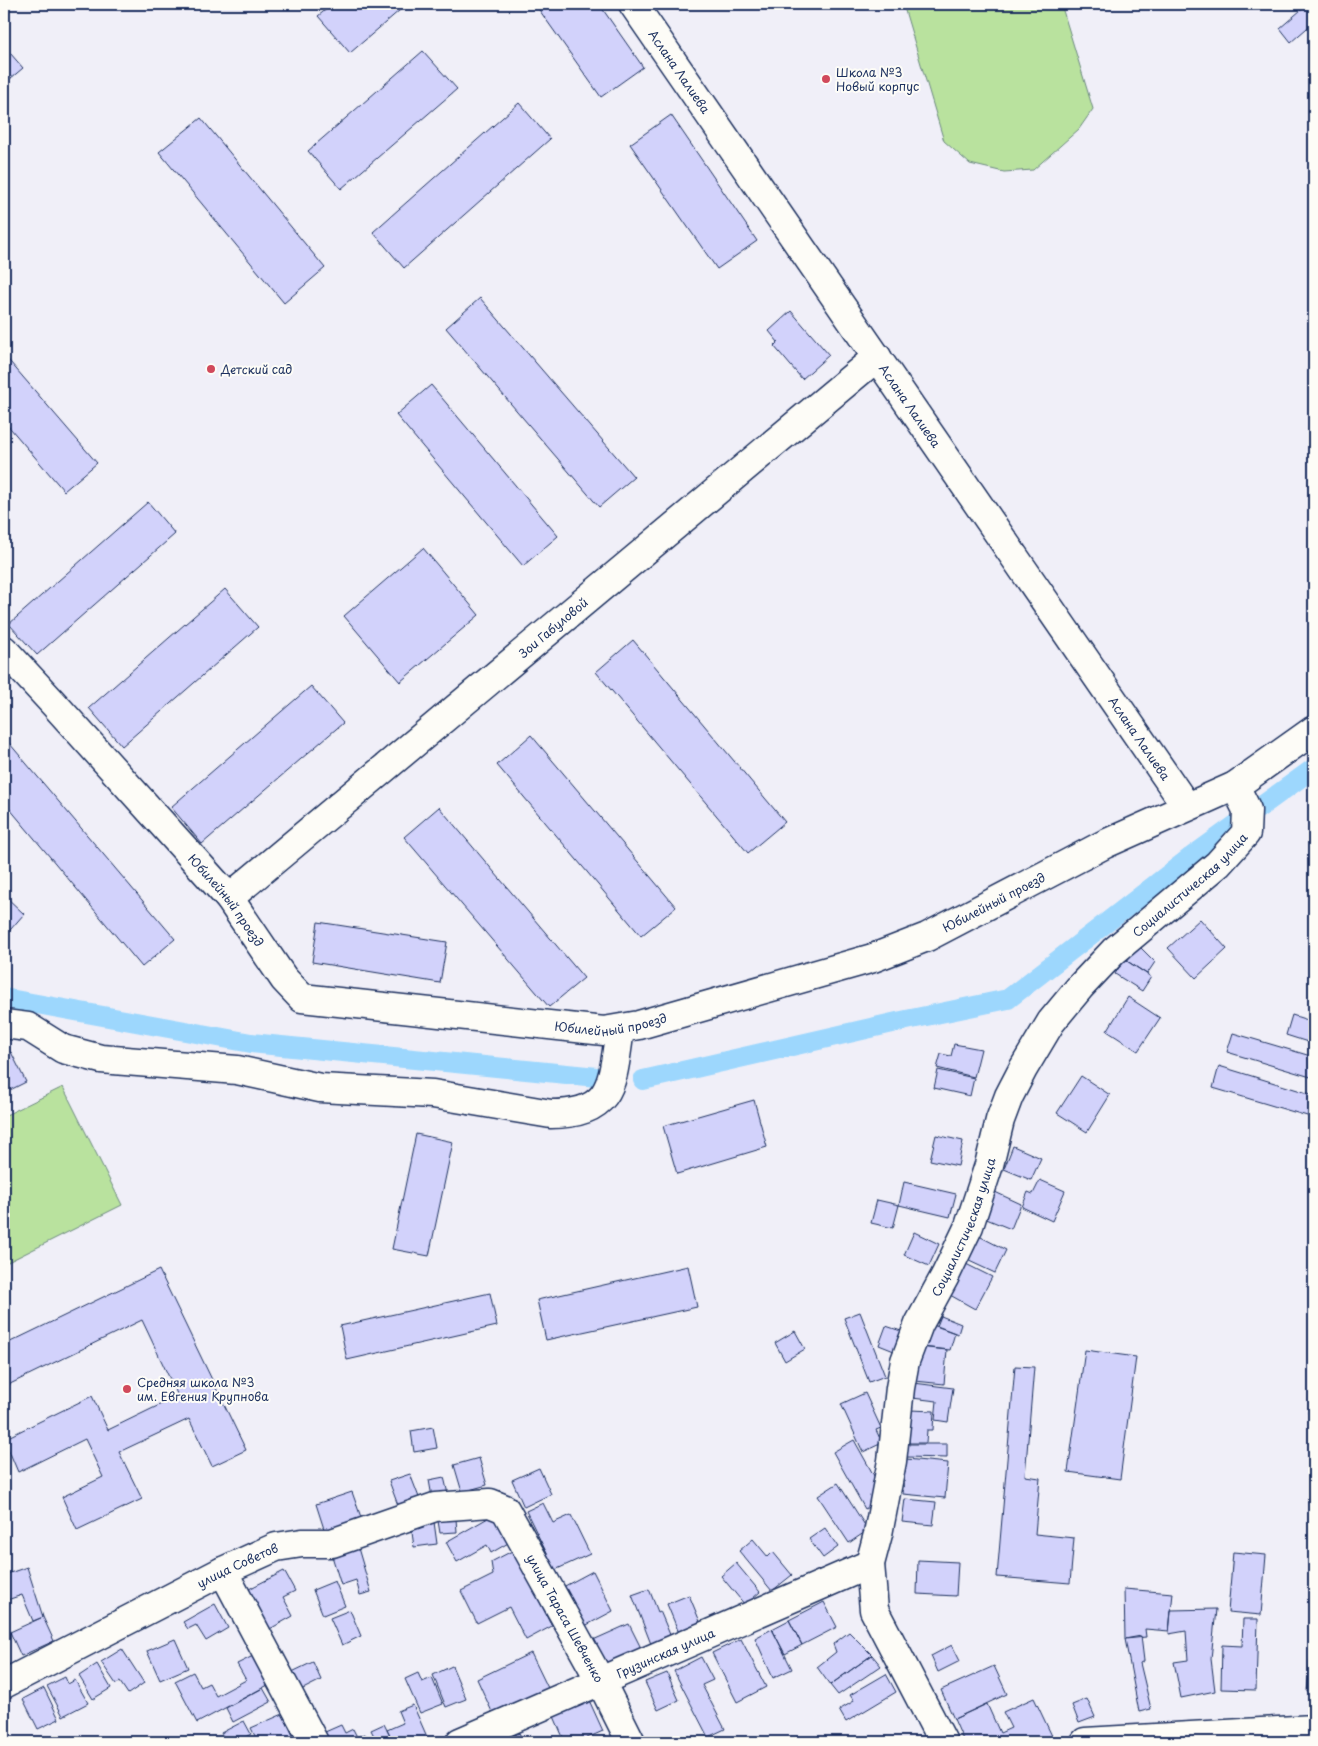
<svg xmlns="http://www.w3.org/2000/svg" width="1318" height="1746" font-family="'Playpen Sans',sans-serif">
	<style>
		.green { fill: #b9e29e; stroke: #6a887e }
		.lines { fill: none; stroke-linecap: round; stroke-linejoin: round }
		.canal { stroke: #9dd7fd; stroke-width: 20 }
		.building { fill: #d2d2fb; stroke: #1b2f5e }
		.minor-casing { stroke: #1b2f5e; stroke-width: 31 }
		.minor { stroke: #fdfcf7; stroke-width: 28 }
		.poi-dot { fill: #d1495b; stroke: #fdfcf7; stroke-width: 2 }
		.labels { text-anchor: middle; dominant-baseline: central; stroke-width: 4; stroke-linejoin: round; paint-order: stroke }
		.street-label { font-size: 12px; fill: #1b2f5e; stroke: #fdfcf7 }
		.poi-label { font-size: 12px; fill: #1b2f5e; stroke: #fdfcf7; text-anchor: start }
	</style>
	<rect width="100%" height="100%" fill="#f0eff8"/>
	<filter id="ink" filterUnits="userSpaceOnUse"><feTurbulence type="fractalNoise" baseFrequency=".02" numOctaves="2"/><feDisplacementMap in="SourceGraphic" scale="10" xChannelSelector="R" yChannelSelector="G"/><feConvolveMatrix kernelMatrix="1 2 1 2 8 2 1 2 1" color-interpolation-filters="sRGB"/></filter>
	<g filter="url(#ink)">
		<path class="green" d="M903 4H1061L1093 109 1079 129 1033 170 1004 172 970 164 944 141Z
			M63 1087 122 1205 4 1264V1116Z"/>
		<g class="lines">
			<path class="canal" d="M4 998 251 1043 597 1077
				M643 1080 897 1022 1008 999 1191 857 1314 768"/>
		</g>
		<path class="building" d="M333 4H407L350 53 318 16Z
			M535 4H599L643 67 601 97Z
			M1308 4H1314V22L1291 42 1280 28Z
			M4 46 23 68 4 84Z
			M423 51 457 89 341 189 308 151Z
			M519 103 550 139 404 268 373 232Z
			M671 115 757 241 717 269 630 144Z
			M201 118 325 268 284 303 159 152Z
			M480 298 634 477 599 507 446 328Z
			M791 311 829 355 802 379 774 346 778 342 769 331Z
			M4 355 97 463 64 491 4 421Z
			M431 385 558 536 523 566 396 415Z
			M148 502 175 534 37 655 9 624Z
			M423 548 479 615 400 682 344 616Z
			M225 589 258 627 122 746 89 708Z
			M633 640 785 822 748 853 596 672Z
			M311 686 343 723 202 844 171 807Z
			M531 735 676 907 641 936 497 765Z
			M4 737 175 939 142 967 4 802Z
			M439 807 584 978 549 1007 404 837Z
			M4 895 24 914 4 937Z
			M1200 919 1227 949 1196 978 1168 948Z
			M318 922 447 942 440 983 312 962Z
			M1138 945 1155 962 1147 974 1127 961Z
			M1124 959 1151 977 1142 991 1115 974Z
			M1128 997 1160 1018 1138 1051 1107 1031Z
			M1292 1015 1314 1022V1044L1286 1035Z
			M1233 1033 1314 1057V1078L1227 1052Z
			M954 1044 981 1049 974 1077 937 1068 941 1054 951 1056Z
			M11 1052 26 1082 4 1093V1056Z
			M1219 1066 1314 1095V1118L1213 1088Z
			M938 1070 974 1078 970 1096 934 1088Z
			M1081 1076 1110 1095 1087 1132 1057 1113Z
			M754 1100 767 1147 677 1174 663 1126Z
			M416 1134 453 1142 429 1256 392 1249Z
			M936 1135 963 1141 958 1166 930 1160Z
			M1013 1146 1041 1158 1031 1180 1004 1169Z
			M1040 1180 1065 1191 1052 1221 1022 1207 1028 1192 1033 1194Z
			M904 1182 956 1194 950 1217 899 1205Z
			M995 1192 1021 1204 1011 1229 984 1218Z
			M877 1200 899 1205 893 1228 871 1223Z
			M914 1232 939 1244 929 1266 904 1255Z
			M979 1236 1006 1250 995 1273 967 1260Z
			M966 1264 992 1277 975 1309 950 1295Z
			M688 1266 697 1307 546 1340 537 1300Z
			M159 1270 246 1450 212 1466 189 1419 119 1452 142 1499 77 1530 62 1497 103 1477 85 1439 18 1472 4 1439 92 1396 108 1430 178 1396 142 1320 8 1385 4 1377V1345Z
			M490 1293 497 1326 347 1360 340 1326Z
			M860 1312 885 1376 869 1382 844 1318Z
			M941 1316 961 1324 958 1334 937 1326Z
			M930 1324 955 1333 950 1350 922 1347Z
			M886 1326 901 1331 894 1351 879 1345Z
			M795 1331 805 1349 785 1361 775 1343Z
			M919 1347 947 1350 944 1384 915 1381Z
			M1085 1350 1136 1357 1120 1479 1068 1472Z
			M1015 1366 1034 1367 1025 1476 1040 1478 1035 1534 1074 1538 1070 1583 997 1577Z
			M914 1383 953 1388 948 1422 935 1420 937 1401 912 1398Z
			M865 1393 881 1428 876 1430 882 1443 863 1452 841 1404Z
			M1314 1397V1416L1308 1413Z
			M910 1410 934 1411 933 1430H927L926 1443H909Z
			M433 1427 437 1448 414 1452 411 1431Z
			M854 1440 878 1483 873 1504 865 1509 833 1452Z
			M906 1444H947V1458L906 1457Z
			M479 1458 487 1485 462 1492 454 1465Z
			M906 1459 948 1463 945 1498 903 1494Z
			M539 1468 551 1494 524 1507 512 1480Z
			M410 1474 420 1500 399 1508 389 1481Z
			M444 1477 448 1494 432 1497 429 1480Z
			M838 1483 868 1530 849 1543 818 1496Z
			M352 1492 362 1520 325 1532 316 1504Z
			M905 1499 936 1502 933 1525 902 1522Z
			M543 1503 553 1523 571 1515 590 1554 555 1570 526 1511Z
			M495 1514 510 1542 491 1553 487 1545 457 1562 446 1542Z
			M456 1519 457 1532 440 1533 438 1521Z
			M434 1522 437 1544 414 1547 411 1525Z
			M825 1528 838 1547 823 1558 809 1539Z
			M753 1539 768 1557 773 1552 792 1575 772 1591 739 1551Z
			M358 1548 371 1592 360 1595 356 1580 341 1585 332 1556Z
			M514 1550 552 1626 526 1640 509 1607 477 1623 461 1591 493 1575 491 1562Z
			M1233 1552 1266 1555 1261 1615 1228 1612Z
			M918 1560 958 1562 956 1596 917 1594Z
			M736 1563 760 1592 745 1605 721 1576Z
			M27 1567 43 1617 33 1621 22 1595 4 1601V1575Z
			M284 1571 295 1591 283 1597 293 1616 268 1630 247 1590Z
			M593 1571 613 1611 583 1627 563 1587Z
			M335 1581 345 1606 323 1615 313 1590Z
			M649 1589 658 1612 660 1611 671 1637 651 1644 632 1595Z
			M1124 1589 1173 1593 1169 1631 1145 1629 1146 1637 1125 1639Z
			M689 1595 701 1624 679 1633 667 1604Z
			M824 1602 837 1627 802 1645 789 1620Z
			M215 1604 228 1628 206 1641 196 1625 188 1629 183 1622Z
			M1216 1609 1211 1659 1215 1691 1181 1698 1174 1662 1188 1660 1186 1631 1169 1634 1171 1610Z
			M350 1610 361 1636 342 1645 330 1618Z
			M43 1617 54 1641 21 1656 10 1632Z
			M1243 1619H1258L1256 1690 1221 1689 1222 1645 1242 1646Z
			M789 1620 802 1645 785 1654 772 1629Z
			M629 1624 643 1652 605 1670 591 1641Z
			M772 1629 792 1669 773 1678 755 1638Z
			M849 1632 872 1655 830 1685 817 1667 836 1652 833 1644Z
			M1141 1636 1144 1661 1140 1663 1151 1709 1139 1712 1125 1639Z
			M175 1639 188 1668 160 1680 147 1651Z
			M741 1639 766 1687 737 1702 712 1653Z
			M952 1645 960 1661 938 1672 931 1656Z
			M122 1649 144 1683 128 1694 120 1682 116 1684 101 1662Z
			M531 1653 548 1688 493 1714 477 1679Z
			M872 1655 881 1666 838 1695 830 1685Z
			M253 1656 268 1685 197 1723 175 1681 193 1672 201 1687 209 1683 216 1696 246 1680 237 1664Z
			M701 1657 713 1680 702 1685 725 1729 708 1737 674 1671Z
			M1310 1660H1314V1692H1307Z
			M313 1662 321 1680 299 1691 290 1673Z
			M97 1664 111 1688 93 1699 79 1676Z
			M452 1666 466 1699 446 1707 433 1675Z
			M994 1666 1007 1694 954 1719 941 1690Z
			M418 1673 422 1682 432 1678 443 1704 420 1713 405 1679Z
			M667 1673 679 1700 658 1710 645 1682Z
			M886 1674 896 1692 846 1722 839 1710 854 1701 850 1695Z
			M65 1677 68 1684 75 1680 88 1703 63 1716 47 1686Z
			M44 1688 59 1719 38 1729 23 1699Z
			M263 1688 271 1702 233 1722 226 1708Z
			M588 1698 603 1731 578 1742H565L553 1714Z
			M1034 1698 1052 1736 1038 1742H964L954 1719 987 1704 1000 1733 1011 1728 1003 1712Z
			M1087 1699 1095 1717 1079 1723 1072 1705Z
			M413 1705 428 1739 421 1742H393L387 1730 403 1723 398 1711Z
			M283 1714 296 1742H258L251 1728Z
			M244 1721 251 1734 236 1742H226L221 1733Z
			M384 1724 393 1742H377L371 1730Z
			M341 1725 345 1733 353 1729 357 1737 365 1734 369 1742H330L325 1732Z
			M519 1733 524 1742H502Z
			M606 1736 610 1742H595Z"/>
		<g class="lines">
			<g class="minor-casing">
				<g id="minor">
					<path id="s1" d="M633 4 1187 807"/>
					<path id="s2" d="M4 650 55 705 229 898 284 979 302 998 604 1031 639 1025 873 958 927 937 1105 844 1235 786 1314 730"/>
					<path id="s3" d="M229 898 877 357"/>
					<path d="M4 1024 28 1027 63 1049 101 1059 237 1070 320 1088 433 1094 551 1114C615 1114 612 1081 620 1029"/>
					<path d="M223 1571 314 1742"/>
					<path id="s4" d="M4 1684 223 1571 276 1547 302 1543H332L435 1507 490 1503 505 1509 601 1682 631 1742"/>
					<path id="s5" d="M460 1742 870 1564"/>
					<path id="s6" d="M943 1742 874 1610 870 1564 878 1534 892 1461 900 1388 905 1361 919 1324 945 1276 969 1226 989 1165 1000 1120 1009 1096 1023 1069 1051 1022 1080 987 1114 951 1218 864 1246 833 1247 810 1235 786"/>
					<path d="M1085 1742 1314 1729"/>
				</g>
			</g>
			<use href="#minor" class="minor"/>
		</g>
	</g>
	<g class="poi-dot">
		<circle cx="826" cy="79" r="5"/>
		<circle cx="211" cy="369" r="5"/>
		<circle cx="127" cy="1389" r="5"/>
	</g>
	<g class="labels">
		<g class="street-label">
			<text stroke="none"><textPath href="#s1" startOffset="82">Аслана Лалиева</textPath></text>
			<text stroke="none"><textPath href="#s1" startOffset="488">Аслана Лалиева</textPath></text>
			<text stroke="none"><textPath href="#s3" startOffset="422">Зои Габуловой</textPath></text>
			<text stroke="none"><textPath href="#s1" startOffset="892">Аслана Лалиева</textPath></text>
			<text stroke="none"><textPath href="#s6" startOffset="968">Социалистическая улица</textPath></text>
			<text stroke="none"><textPath href="#s2" startOffset="335">Юбилейный проезд</textPath></text>
			<text stroke="none"><textPath href="#s2" startOffset="1175">Юбилейный проезд</textPath></text>
			<text stroke="none"><textPath href="#s2" startOffset="770">Юбилейный проезд</textPath></text>
			<text stroke="none"><textPath href="#s6" startOffset="548">Социалистическая улица</textPath></text>
			<text stroke="none"><textPath href="#s4" startOffset="262">улица Советов</textPath></text>
			<text stroke="none"><textPath href="#s4" startOffset="666">улица Тараса Шевченко</textPath></text>
			<text stroke="none"><textPath href="#s5" startOffset="224">Грузинская улица</textPath></text>
		</g>
		<g class="poi-label">
			<text x="836" y="72">Школа №3<tspan x="836" dy="14">Новый корпус</tspan></text>
			<text x="221" y="369">Детский сад</text>
			<text x="137" y="1382">Средняя школа №3<tspan x="137" dy="14">им. Евгения Крупнова</tspan></text>
		</g>
	</g>
	<rect width="1318" height="1746" fill="none" stroke="#fdfcf7" stroke-width="20"/>
	<rect x="10" y="10" width="1298" height="1726" fill="none" stroke="#1b2f5e" stroke-width="2" filter="url(#ink)"/>
</svg>
